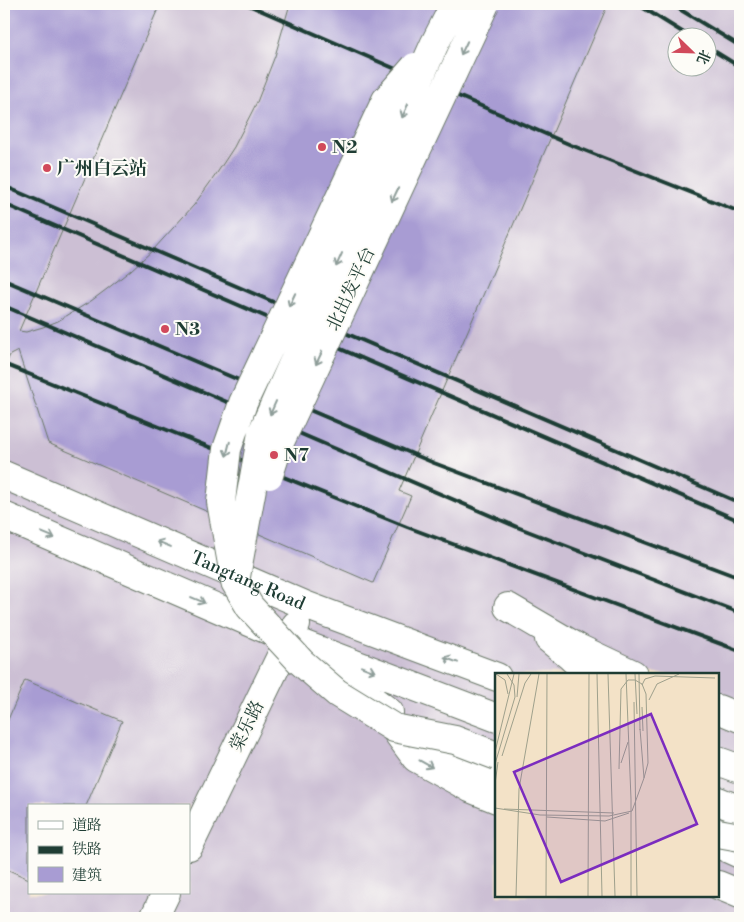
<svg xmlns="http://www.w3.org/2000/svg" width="744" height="922" font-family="'Libre Bodoni','Noto Serif SC',serif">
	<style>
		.industrial { fill: #ccbfd4; fill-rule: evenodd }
		.building { fill: #a89cd3 }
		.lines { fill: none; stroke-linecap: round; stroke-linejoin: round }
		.minor-casing { stroke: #697767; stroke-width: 30 }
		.major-casing { stroke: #697767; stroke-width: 30 }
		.minor { stroke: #fff; stroke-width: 28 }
		.major { stroke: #fff; stroke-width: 28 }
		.rail { stroke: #1f3d34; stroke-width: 4 }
		.minor-bridge-casing { stroke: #697767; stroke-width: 30; stroke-linecap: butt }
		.minor-bridge { stroke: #fff; stroke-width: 28 }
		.oneway { stroke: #8f9e9a }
		.poi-dot { fill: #d1495b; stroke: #fdfcf7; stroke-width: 2 }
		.labels { text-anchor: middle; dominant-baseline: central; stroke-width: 4; stroke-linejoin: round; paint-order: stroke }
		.poi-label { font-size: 18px; font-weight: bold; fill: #1f3d34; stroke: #fdfcf7; text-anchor: start }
		.street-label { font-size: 18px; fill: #1f3d34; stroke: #fdfcf7 }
		.inset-road { fill: none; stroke: #9ea08c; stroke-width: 1 }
		.view { fill: #7b2cbf; fill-opacity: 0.15; stroke: #7b2cbf; stroke-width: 2.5 }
		.inset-edge { fill: none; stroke: #1f3d34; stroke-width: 2.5 }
	</style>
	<rect width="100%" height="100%" fill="#fdfcf7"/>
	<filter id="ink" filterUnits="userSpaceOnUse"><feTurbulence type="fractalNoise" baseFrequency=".02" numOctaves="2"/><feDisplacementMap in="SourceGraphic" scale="10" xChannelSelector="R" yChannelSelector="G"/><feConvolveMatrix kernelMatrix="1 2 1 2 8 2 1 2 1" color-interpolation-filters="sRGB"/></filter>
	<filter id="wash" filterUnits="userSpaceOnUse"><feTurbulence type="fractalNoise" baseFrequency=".0096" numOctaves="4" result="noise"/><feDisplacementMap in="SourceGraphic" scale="20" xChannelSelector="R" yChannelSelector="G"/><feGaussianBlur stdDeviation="1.12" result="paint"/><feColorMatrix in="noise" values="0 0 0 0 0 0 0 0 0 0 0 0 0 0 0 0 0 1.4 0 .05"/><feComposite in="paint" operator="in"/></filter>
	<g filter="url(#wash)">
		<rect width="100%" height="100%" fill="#f3e2c7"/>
		<path class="industrial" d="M4 4H740V918H4ZM676 38H706V68H676ZM497 674H718V896H497ZM29 806H189V893H29Z"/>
		<g id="blocks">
			<path class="building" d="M4 4H160L19 331 26 332 43 327 58 321 91 301 107 289 131 270 153 250 194 205 217 173 234 147 257 102 275 56 290 4H608L399 491 411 496 373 583 48 443 18 351 10 355 4 368Z
				M25 680 122 721 86 806H29V879L4 868V729Z"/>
		</g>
	</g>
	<g filter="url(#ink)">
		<use href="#blocks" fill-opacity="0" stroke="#697767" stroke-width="1"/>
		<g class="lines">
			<g class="minor-casing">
				<g id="minor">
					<path id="s1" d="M4 475 305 605 497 677"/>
					<path d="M4 516 289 639 497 718"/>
					<path d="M549 639 571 657 589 674"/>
					<path d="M317 659 389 712"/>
					<path d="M424 738 438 748 497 771"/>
					<path d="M718 761 740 769"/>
					<path d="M718 801 740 810"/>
					<path d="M189 846 296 625"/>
					<path d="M154 918 166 893"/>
				</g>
			</g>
			<g class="major-casing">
				<path id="major" d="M508 607 580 649 633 674
					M718 709 740 718
					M394 728 416 758 470 788 497 799
					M718 844 740 854
					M718 885 740 894"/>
			</g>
			<use href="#minor" class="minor"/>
			<use href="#major" class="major"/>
			<path class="rail" d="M246 4 571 145 740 212
				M637 4 692 38
				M671 4 740 46
				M706 46 740 67
				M4 186 740 503
				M4 204 740 521
				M4 280 434 463 740 578
				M4 306 517 527 740 613
				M4 364 407 527 597 598 740 651"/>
			<g class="minor-bridge-casing">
				<path id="minor-bridge" d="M455 4 434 45 262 433 235 582 250 607 301 662 337 693 394 728 455 740 497 756
					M269 475 279 444 485 4
					M232 564 221 502 227 449 243 403 386 100 415 67
					M718 833 740 837"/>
			</g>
			<use href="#minor-bridge" class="minor-bridge"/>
		</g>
		<defs><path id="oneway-shaft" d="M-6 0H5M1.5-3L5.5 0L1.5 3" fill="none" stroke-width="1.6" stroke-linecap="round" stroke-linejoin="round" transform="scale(1.25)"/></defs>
		<g class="oneway">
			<use href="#oneway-shaft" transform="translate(464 48) rotate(115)"/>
			<use href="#oneway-shaft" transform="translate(405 111) rotate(114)"/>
			<use href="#oneway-shaft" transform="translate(395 195) rotate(115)"/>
			<use href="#oneway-shaft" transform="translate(339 260) rotate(114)"/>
			<use href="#oneway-shaft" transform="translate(292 300) rotate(115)"/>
			<use href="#oneway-shaft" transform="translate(319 358) rotate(115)"/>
			<use href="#oneway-shaft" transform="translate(273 408) rotate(114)"/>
			<use href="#oneway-shaft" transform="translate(228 449) rotate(104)"/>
			<use href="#oneway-shaft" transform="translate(48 535) rotate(23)"/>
			<use href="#oneway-shaft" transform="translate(164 544) rotate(-157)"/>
			<use href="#oneway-shaft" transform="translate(198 600) rotate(23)"/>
			<use href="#oneway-shaft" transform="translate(451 660) rotate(-159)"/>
			<use href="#oneway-shaft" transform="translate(368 669) rotate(21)"/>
			<use href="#oneway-shaft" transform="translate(426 764) rotate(29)"/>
		</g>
	</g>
	<g class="poi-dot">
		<circle cx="322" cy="147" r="5"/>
		<circle cx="47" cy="168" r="5"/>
		<circle cx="165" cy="329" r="5"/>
		<circle cx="274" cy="455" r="5"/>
	</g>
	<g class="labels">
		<g class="poi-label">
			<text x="332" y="147">N2</text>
			<text x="57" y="168">广州白云站</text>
			<text x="175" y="329">N3</text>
			<text x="284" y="455">N7</text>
		</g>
		<g class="street-label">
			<text transform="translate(351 289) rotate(-65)">北出发平台</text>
			<text stroke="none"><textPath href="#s1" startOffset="266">Tangtang Road</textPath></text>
			<text transform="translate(247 726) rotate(-64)">棠乐路</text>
		</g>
	</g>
	<g transform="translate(495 673)">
		<rect width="224" height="224" fill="#f3e2c7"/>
		<path class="inset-road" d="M1 1 10 7 13 21M102 1 107 223M113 1 120 223M131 1 136 126V223M140 1 142 41M144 1 145 57M147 12 150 6 160 3 220 5M22 24 24 1M154 27 162 11 184 1M139 29 142 223M147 34 148 58M0 79 19 1M7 83 30 10 36 1M126 90 133 69M0 91 20 24 19 12 12 1M124 96 126 16 133 7H140L147 11 151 21 153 90 149 105M0 111 3 89M0 135 45 142 114 143 137 138 149 105 145 56M9 136 119 140M52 144 110 148 134 140M21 223 24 116 44 1M51 223 52 1M93 223 94 1"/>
		<path class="view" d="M156 41 202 151 66 209 19 99Z"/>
		<rect width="224" height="224" class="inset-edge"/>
	</g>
	<rect width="744" height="922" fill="none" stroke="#fdfcf7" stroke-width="20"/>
	<rect x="28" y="804" width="162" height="90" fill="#fdfcf7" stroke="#a4b0a9"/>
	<rect x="38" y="821" width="25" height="8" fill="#ffffff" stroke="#a4b0a9"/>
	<text x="72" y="830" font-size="15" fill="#1f3d34">道路</text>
	<rect x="38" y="846" width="25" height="8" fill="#1f3d34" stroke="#a4b0a9"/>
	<text x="72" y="854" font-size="15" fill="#1f3d34">铁路</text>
	<rect x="38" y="867" width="25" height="15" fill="#a89cd3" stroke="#a4b0a9"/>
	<text x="72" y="880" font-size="15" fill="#1f3d34">建筑</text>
	<g transform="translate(692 52) rotate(113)"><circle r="24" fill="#fdfcf7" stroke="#a4b0a9"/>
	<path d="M0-4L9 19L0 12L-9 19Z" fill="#d1495b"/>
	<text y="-8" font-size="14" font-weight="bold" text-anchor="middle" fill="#1f3d34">北</text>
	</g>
</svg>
